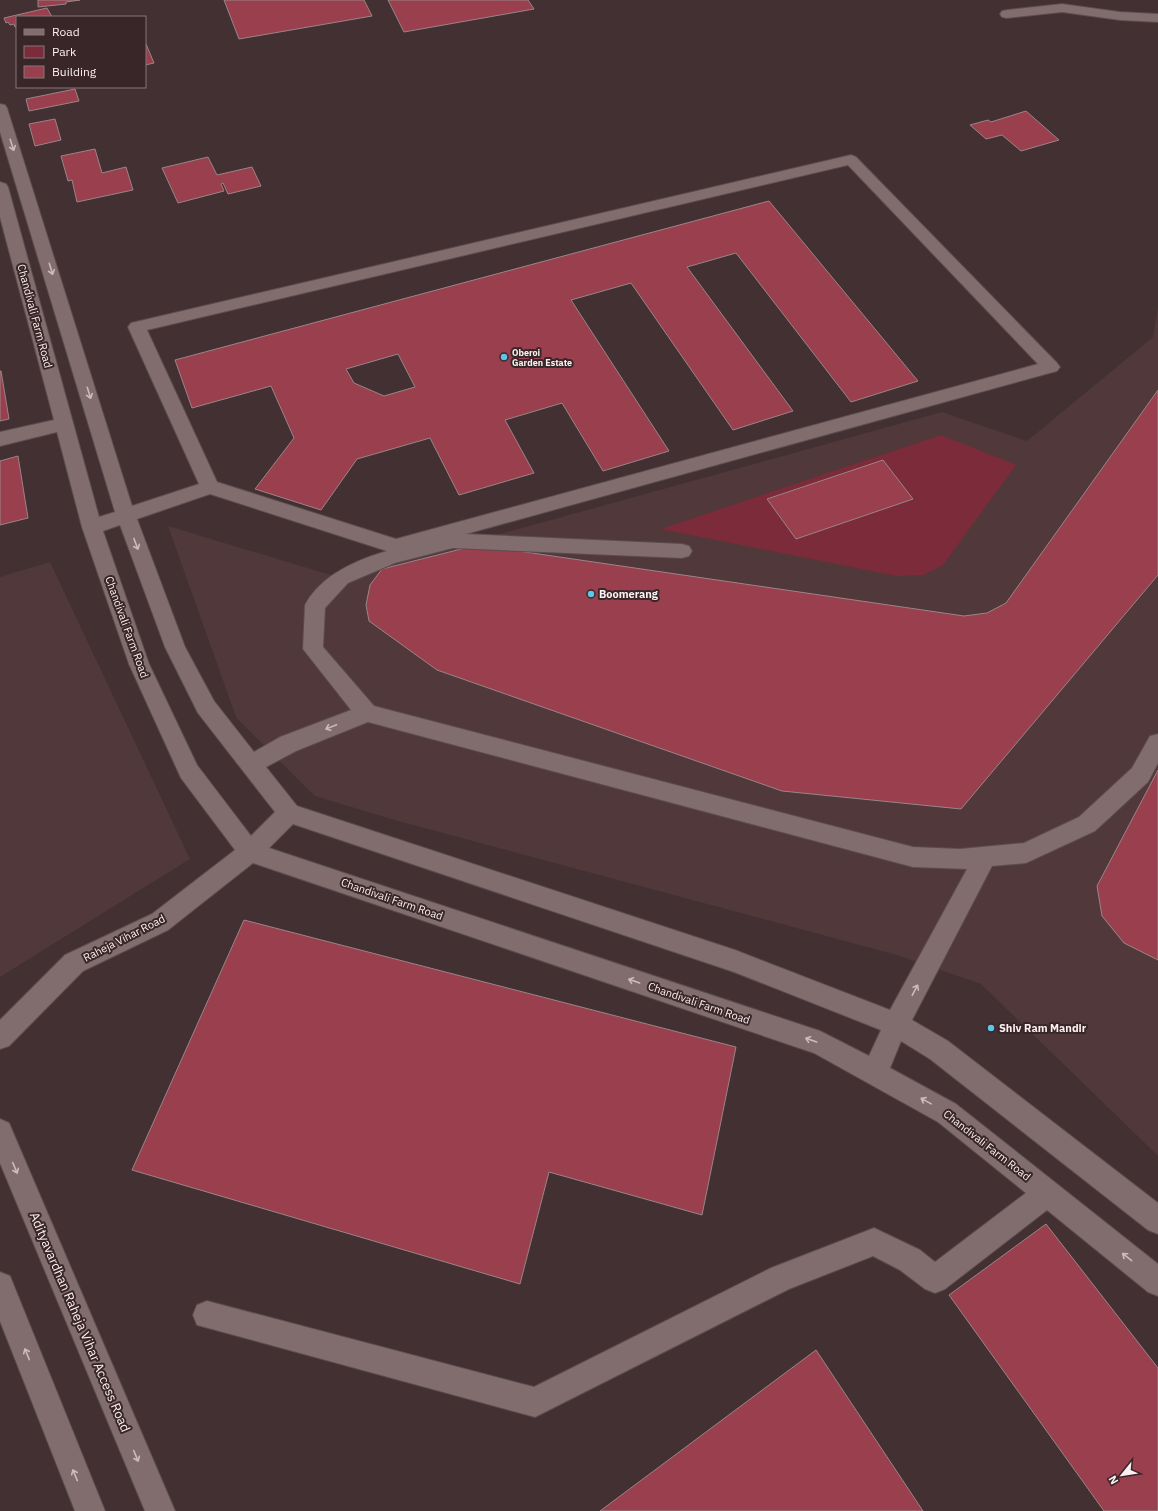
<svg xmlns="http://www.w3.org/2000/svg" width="1158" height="1511" font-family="'IBM Plex Sans',sans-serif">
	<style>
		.built { fill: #51383a }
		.green { fill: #7c2b3a }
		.building { fill: #993f4e; stroke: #9a8587; fill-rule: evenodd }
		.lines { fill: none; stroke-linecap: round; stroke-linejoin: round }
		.minor-casing { stroke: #5b4c4e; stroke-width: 2 }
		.minor { fill: #816c6e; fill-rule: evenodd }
		.oneway { stroke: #cbbbbd }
		.poi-dot { fill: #5cc7e7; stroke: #382628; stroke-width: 1.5 }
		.labels { text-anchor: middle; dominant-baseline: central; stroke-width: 4; stroke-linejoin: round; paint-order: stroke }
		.far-poi-label { font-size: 9px; font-weight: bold; fill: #fcf0f1; stroke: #382628; text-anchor: start }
		.street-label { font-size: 11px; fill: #fcf0f1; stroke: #382628 }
		.poi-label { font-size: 11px; font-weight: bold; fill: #fcf0f1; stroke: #382628; text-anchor: start }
		.near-street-label { font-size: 13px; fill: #fcf0f1; stroke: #382628 }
	</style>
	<rect width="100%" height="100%" fill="#423032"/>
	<path class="built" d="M1158 306V1156L981 984 897 955 398 821 315 796 236 717 168 526 341 578 942 412 1027 441 1153 337Z
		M50 562 190 859 0 977V577Z"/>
	<path class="green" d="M941 435 1016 465 943 565 923 575 897 576 661 529Z"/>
	<path class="building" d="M38 0H80L66 2V4L38 7Z
		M224 0H364L372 16 239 39Z
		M388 0H528L534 9 404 32Z
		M47 8 52 17H17V27H15L14 24 10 25 8 22 6 23 4 18Z
		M145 44H146L154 63 145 65Z
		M75 89 79 101 29 111 26 99Z
		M1026 111 1059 140 1021 151 1002 135 986 139 970 125 988 120 991 122Z
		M55 119 61 140 35 146 29 124Z
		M95 149 102 173 126 167 133 190 77 202 72 180 68 181 61 156Z
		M208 157 217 175 252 167 261 186 228 194 223 183 221 184 224 191 178 203 162 168Z
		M769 201 918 381 851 402 736 253 687 267 793 411 733 430 631 283 571 300 669 451 603 471 562 403 505 420 534 473 459 495 430 438 357 459 321 510 255 489 294 438 271 386 192 408 175 360ZM398 354 415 387 384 396 354 383 346 369Z
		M1 371 9 419 0 421V371Z
		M1158 390V575L961 809 782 791 437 670 369 621 366 605 370 585 382 569 477 545 964 616 987 613 1006 603Z
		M18 456 28 518 0 525V461Z
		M883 460 913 499 796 539 767 499Z
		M1158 770V960L1124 943 1102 916 1097 886Z
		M244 920 736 1047 702 1215 549 1172 520 1284 132 1170Z
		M1046 1224 1158 1368V1511H1104L949 1295Z
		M816 1350 923 1511H600Z"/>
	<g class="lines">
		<g class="minor-casing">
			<path id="minor" d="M1062 4 1120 12 1158 14V22L1120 20 1062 12 1007 18 1002 17 1000 14 1002 11 1007 10Z
				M0 104 5 105 7 108 132 506 199 484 128 327 131 323 851 155 856 157 1057 363 1060 367 1057 371 466 534 682 544 689 546 692 551 689 556 682 558 453 548 395 563 348 583 325 608 323 647 374 706 913 847 960 849 1024 843 1079 817 1132 768 1150 736 1158 734V763L1148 782 1095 831 1026 863 992 866 912 1020 948 1041 1158 1203V1234L1148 1230 930 1059 901 1041 890 1068 956 1104 1158 1264V1296L1148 1292 1047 1210 945 1289 935 1293 925 1289 900 1270 873 1256 789 1289 535 1417 197 1325 193 1315 197 1305 207 1301 534 1387 771 1268 874 1228 920 1250 935 1262 1026 1193 938 1122 814 1053 253 863 168 930 83 971 9 1046 0 1049V1020L65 955 152 914 235 850 181 778 129 664 82 527 57 432 0 446V432L54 420 0 217V182L6 184 8 187 99 517 115 512 0 132ZM848 165 1038 364 396 539 217 482 147 330ZM210 494 387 551C356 560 321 575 305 605L303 649 351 710 280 737 254 752 214 701 185 647 137 519ZM120 525 165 647 198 713 275 812 251 836 197 765 149 664 103 531ZM368 722 913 867 967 869 890 1010 735 950 297 806 266 767 296 751ZM293 824 734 972 881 1030 869 1056 820 1031 269 848Z
				M0 1119 9 1123 175 1511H145L0 1163Z
				M0 1272 10 1276 105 1511H75L0 1321Z"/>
		</g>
		<use href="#minor" class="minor"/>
	</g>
	<defs><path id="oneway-shaft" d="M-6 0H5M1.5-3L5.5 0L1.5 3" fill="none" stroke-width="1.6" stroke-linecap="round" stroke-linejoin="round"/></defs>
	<g class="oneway">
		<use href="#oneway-shaft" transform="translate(12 145) rotate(72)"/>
		<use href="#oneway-shaft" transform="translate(51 269) rotate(73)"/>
		<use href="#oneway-shaft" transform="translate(89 393) rotate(73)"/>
		<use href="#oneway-shaft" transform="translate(136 544) rotate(69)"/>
		<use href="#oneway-shaft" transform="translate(331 727) rotate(158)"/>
		<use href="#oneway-shaft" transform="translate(634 981) rotate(-161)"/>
		<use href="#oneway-shaft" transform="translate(915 990) rotate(-62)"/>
		<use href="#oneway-shaft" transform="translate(811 1040) rotate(-161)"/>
		<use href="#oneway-shaft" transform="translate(926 1101) rotate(-151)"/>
		<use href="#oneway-shaft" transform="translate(15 1168) rotate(67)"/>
		<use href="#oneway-shaft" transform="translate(1127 1257) rotate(-142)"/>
		<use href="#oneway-shaft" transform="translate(27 1354) rotate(-112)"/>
		<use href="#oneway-shaft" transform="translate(136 1456) rotate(67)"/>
		<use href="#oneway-shaft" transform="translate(75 1475) rotate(-112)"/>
	</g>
	<g class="poi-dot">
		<circle cx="504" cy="357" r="4"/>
		<circle cx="591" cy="594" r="4"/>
		<circle cx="991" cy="1028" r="4"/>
	</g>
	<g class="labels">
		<g class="far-poi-label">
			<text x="512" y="352">Oberoi<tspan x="512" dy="10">Garden Estate</tspan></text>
		</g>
		<g class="street-label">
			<text transform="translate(35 316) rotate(75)">Chandivali Farm Road</text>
			<text transform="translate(127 627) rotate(70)">Chandivali Farm Road</text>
			<text transform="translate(392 899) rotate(19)">Chandivali Farm Road</text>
			<text transform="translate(124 938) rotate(-27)">Raheja Vihar Road</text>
			<text transform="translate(699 1003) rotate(19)">Chandivali Farm Road</text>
			<text transform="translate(987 1145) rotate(38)">Chandivali Farm Road</text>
		</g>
		<g class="poi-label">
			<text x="599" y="594">Boomerang</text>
			<text x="999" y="1028">Shiv Ram Mandir</text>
		</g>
		<g class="near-street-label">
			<text transform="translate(80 1322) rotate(67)">Adityavardhan Raheja Vihar Access Road</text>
		</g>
	</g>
	<rect x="16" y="16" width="130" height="72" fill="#382628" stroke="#867778"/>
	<rect x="24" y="29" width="20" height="6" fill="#816c6e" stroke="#867778"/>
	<text x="52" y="36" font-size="12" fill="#fcf0f1">Road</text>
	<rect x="24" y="46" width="20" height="12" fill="#7c2b3a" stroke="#867778"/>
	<text x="52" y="56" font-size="12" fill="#fcf0f1">Park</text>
	<rect x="24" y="66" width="20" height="12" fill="#993f4e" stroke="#867778"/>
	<text x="52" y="76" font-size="12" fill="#fcf0f1">Building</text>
	<g transform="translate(1122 1475) rotate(240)" stroke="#382628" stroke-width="3" paint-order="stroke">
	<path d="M0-3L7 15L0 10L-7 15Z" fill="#fcf0f1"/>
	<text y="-6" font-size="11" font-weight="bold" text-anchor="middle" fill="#fcf0f1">N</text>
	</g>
</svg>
